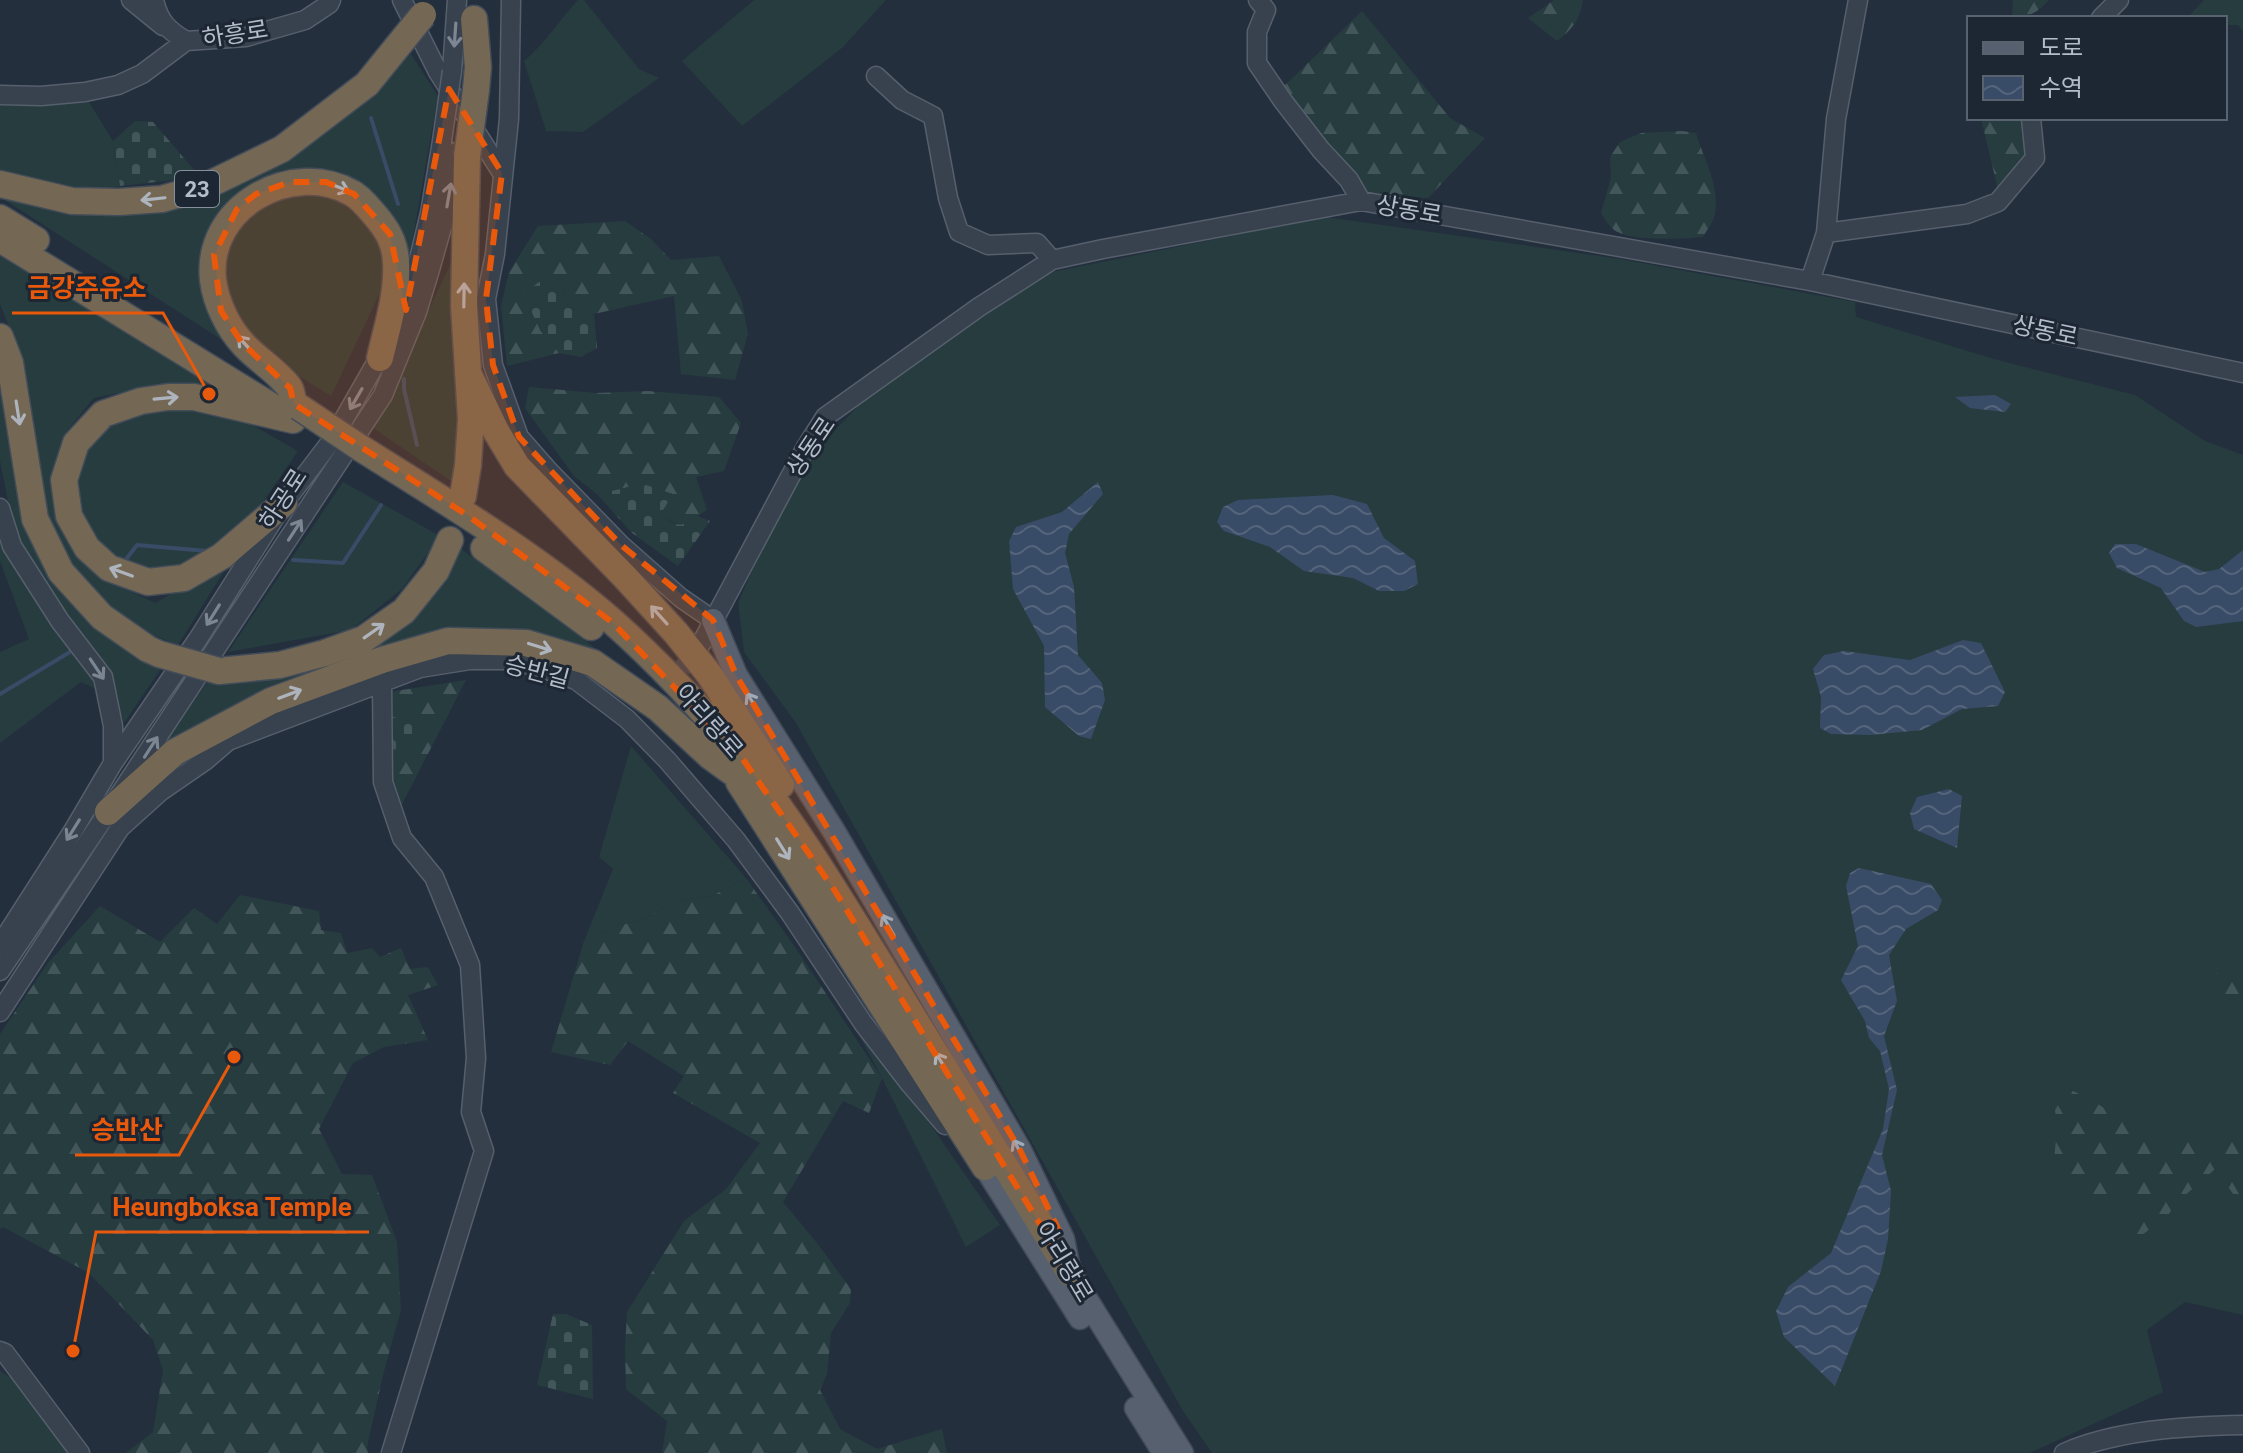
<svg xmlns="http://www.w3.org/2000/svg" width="2243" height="1453" font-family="Roboto,'Noto Sans KR',sans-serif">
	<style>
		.grass { fill: #263c3f }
		.forest { fill: url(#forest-firs) }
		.cemetery { fill: url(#cemetery-stones) }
		.water { fill: url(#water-waves) }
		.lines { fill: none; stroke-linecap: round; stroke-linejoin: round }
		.stream { stroke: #394c67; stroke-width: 4 }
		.minor-tunnel { stroke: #3a4453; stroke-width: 18; stroke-dasharray: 18 9; stroke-linecap: butt }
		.minor-casing { stroke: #565f6c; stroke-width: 21 }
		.major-casing { stroke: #414a57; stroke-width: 25 }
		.highway-casing { stroke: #434c59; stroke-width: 29 }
		.minor { stroke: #38414e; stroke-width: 18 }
		.major { stroke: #56606e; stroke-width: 22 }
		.highway { stroke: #746855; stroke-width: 26 }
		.minor-bridge-casing { stroke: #565f6c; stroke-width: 21; stroke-linecap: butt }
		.highway-bridge-casing { stroke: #434c59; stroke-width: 29; stroke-linecap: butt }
		.minor-bridge { stroke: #38414e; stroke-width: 18 }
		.highway-bridge { stroke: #746855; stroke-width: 26 }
		.oneway { stroke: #7c8592 }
		.oneway2 { stroke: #aeb4bd }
		.oneway3 { stroke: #a1aab7 }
		.marked { fill: #e8590c; fill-opacity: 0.2; stroke: #e8590c; stroke-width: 6; stroke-dasharray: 16 10; stroke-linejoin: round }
		.labels { text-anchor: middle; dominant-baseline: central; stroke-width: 6; stroke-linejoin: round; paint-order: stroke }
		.shield { fill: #1d2633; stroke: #878f9c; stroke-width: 2 }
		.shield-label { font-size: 22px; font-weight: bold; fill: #b4bcc9 }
		.street-label { font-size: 24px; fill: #b4bcc9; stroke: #1d2633 }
		.leader { fill: none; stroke: #e8590c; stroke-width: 3 }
		.callout-dot { fill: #e8590c; stroke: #1d2633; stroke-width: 3 }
		.callout-label { font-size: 26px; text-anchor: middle; font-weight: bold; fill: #e8590c; stroke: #1d2633; stroke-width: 6; stroke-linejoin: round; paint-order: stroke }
	</style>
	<defs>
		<pattern id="forest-firs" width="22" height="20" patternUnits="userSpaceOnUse" patternTransform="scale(2)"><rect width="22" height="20" fill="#263c3f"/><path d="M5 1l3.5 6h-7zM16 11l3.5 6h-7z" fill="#435659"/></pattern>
		<pattern id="cemetery-stones" width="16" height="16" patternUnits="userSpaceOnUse" patternTransform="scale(2)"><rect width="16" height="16" fill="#263c3f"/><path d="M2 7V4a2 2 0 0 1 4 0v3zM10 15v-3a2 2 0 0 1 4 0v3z" fill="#435659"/></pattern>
		<pattern id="water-waves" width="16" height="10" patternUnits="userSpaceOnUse" patternTransform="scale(2)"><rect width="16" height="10" fill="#394c67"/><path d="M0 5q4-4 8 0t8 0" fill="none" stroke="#53647b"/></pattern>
	</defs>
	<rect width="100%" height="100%" fill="#242f3e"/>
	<path class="grass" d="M578 0H584L639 69 659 78 583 132 546 131 524 61C545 44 559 20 578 0Z
		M754 0H886L842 48 742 126 682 61Z
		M2204 0H2243V31L2238 25H2225V18H2187Z
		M411 54 438 96 410 254 383 209 344 174 281 170 221 208 201 277 233 347 0 197V195L93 216 238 184 352 110Z
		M89 102 113 141 120 186 99 191 19 179 0 173V105L31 106Z
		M310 191 349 204 382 241 386 280 331 396 289 370 252 335 227 292 225 253 241 218 263 199Z
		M1326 217 1620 259 1855 302 1856 317 1994 359 2135 395 2205 441 2243 455V1315L2185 1302 2147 1330 2163 1392 2030 1453H1212L1183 1411 796 723 744 652 738 603 794 473 884 379 1037 275Z
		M0 252 234 395 163 384 94 398 66 432 54 487 72 550 101 577 155 603 231 560 178 645 133 627 79 580 50 528 20 354 0 304Z
		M451 263 459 433 457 485 373 428Z
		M0 364 34 535 163 666 124 723 106 665 73 623 14 530 0 461Z
		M168 407 233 414 298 451 263 502 220 544 186 566 143 572 109 556 79 520 74 477 92 438 116 419Z
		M343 482 440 536 402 589 351 630 228 652Z
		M0 526 18 572 96 678V689L81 682 0 743V652L29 639 0 561Z
		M460 548 610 659 402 645 148 766 209 680 376 642Z
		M631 746 746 878 712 896 676 901 646 918 615 927 584 941 613 869 599 857Z
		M843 1005 914 1101 1000 1225 966 1247 882 1078Z
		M0 1371 16 1381 72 1453H0Z"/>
	<path class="forest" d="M1554 0H1583C1580 19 1573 29 1557 41L1528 18Z
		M2013 0H2049C2039 12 2027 18 2012 18Z
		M1362 11 1450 118 1485 138 1428 198 1367 194 1324 142 1283 87Z
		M1981 118H2024C2030 162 2027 158 1998 190Z
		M1682 131 1696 133C1704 160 1720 185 1715 214 1713 222 1707 230 1703 237 1683 239 1628 242 1613 229 1608 225 1604 218 1601 213L1611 177 1610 157 1620 142 1641 133Z
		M625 221 651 239 671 260 719 256 742 301 748 334 735 380 681 374 674 296 594 314 568 307 563 286 540 330 559 353 507 366 501 306 509 272 538 226Z
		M529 387 596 393 648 391 719 397 741 423 724 471 696 477 707 510C684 524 685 531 660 515L672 494 643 484 597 494 574 476 525 408Z
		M466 680 399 810 392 782 389 692Z
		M746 878 797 950 882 1078 869 1113 843 1101 783 1202 817 1243 851 1289 850 1303 831 1333 827 1374 820 1390 840 1429 877 1449 942 1429 947 1453H662L667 1421 626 1389 625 1349 627 1312 684 1221 726 1189 760 1143 673 1093 684 1076 628 1041 610 1065 551 1052 584 941 615 927 646 918 676 901 712 896Z
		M240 895 319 911 321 930 341 933 347 953 372 948 380 957 401 948 410 969 428 967 438 985 408 995 428 1040 384 1047 353 1063 319 1129 342 1174 372 1175 397 1242 401 1310 384 1371 367 1447 368 1453H126L153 1432 163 1370 153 1340 89 1273 3 1227 0 1229V1034L48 963 100 906 160 942 194 908 217 924Z
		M2229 956 2243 961V1031L2216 997 2209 977 2219 972Z
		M2068 1088 2136 1125 2149 1144 2180 1139 2192 1132 2210 1142H2243V1224L2239 1202 2215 1169 2174 1205 2168 1216 2135 1240 2129 1193 2104 1200 2092 1211 2073 1198 2053 1174 2057 1126 2055 1110Z"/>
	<path class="cemetery" d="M135 121 153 122 195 171 184 179 120 186 113 141Z
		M550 275 563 286 568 307 594 314 597 348 581 357 559 353 540 330 523 293Z
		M643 484 673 494 660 515C676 526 680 529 697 516L710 521 678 566 632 533 597 494Z
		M391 716 419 726 415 751 391 749Z
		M553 1314H566L592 1325 593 1399 537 1385Z"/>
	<path class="water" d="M1995 395 2011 404 2005 412 1970 408 1955 397Z
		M1098 482 1103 494 1069 534 1065 553 1074 587 1078 655 1102 683 1105 700 1091 739 1079 736 1045 707 1044 646 1013 589 1009 541 1016 527 1062 512Z
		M1333 495 1367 504 1384 538 1415 561 1418 584 1404 591H1379L1353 578 1304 571 1270 547 1224 531 1217 522 1223 507 1238 500Z
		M2115 544H2136L2205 572 2219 569 2243 550V621L2196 627 2184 621 2161 588 2117 568 2109 553Z
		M1963 640 1981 643 2005 692 1998 706 1962 709 1922 730 1870 735 1831 734 1820 728 1821 697 1813 669 1824 655 1844 651 1910 660Z
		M1949 789 1962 796 1957 848 1914 829 1910 813 1917 797Z
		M1859 868 1931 884 1942 900 1938 910 1906 929 1889 955 1897 1001 1884 1036 1897 1090 1882 1155 1891 1191 1888 1239 1881 1271 1835 1386 1784 1337 1776 1311 1788 1287 1831 1253 1883 1129 1889 1089 1880 1051 1869 1038 1865 1021 1841 980 1858 946 1846 886 1850 873Z"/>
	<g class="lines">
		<path class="stream" d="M371 118 398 204
			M404 379V389L417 445
			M293 560 343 563 381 505
			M124 562 137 545 207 551
			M0 694 70 652 72 648"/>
		<path class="minor-tunnel" d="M649 712 699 646"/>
		<g class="minor-casing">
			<path id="minor" d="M131 0 163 26
				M154 0C159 22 168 30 186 41
				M402 0 438 72 502 173
				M511 0 509 119 495 254 486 299 493 365 519 437 547 469 621 545 681 598 713 620
				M1258 0 1266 10 1257 32V63L1283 101 1321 150 1349 180 1361 201
				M2101 18 2119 0
				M452 71 457 0
				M876 76 902 100 933 116 948 198 959 232 988 245 1037 243 1052 260
				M0 95 41 96 85 92 118 85 142 74 186 41 246 37 305 20 329 4 331 0
				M1826 233 1967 214 1998 202 2035 158 2031 118
				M1810 281 1826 233 1836 119 1858 0
				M397 318 413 284 430 213 442 141
				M0 508 12 546 60 621 103 677 113 726V763
				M701 644 806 447 825 417 979 307 1052 260 1103 249 1361 201 1810 281 2243 373
				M382 682 383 782 402 838 434 877 470 965 476 1058 471 1112 484 1151 391 1453
				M0 945 73 831 113 763 198 639 284 503 332 440 384 349
				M0 971 108 812 383 395 417 312 429 273 446 213 456 152
				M0 1012 120 828 161 791 206 760 228 741 420 668 470 660H510L542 668 576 680 627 719 667 760 736 840 790 913 863 1023 910 1084 945 1125
				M0 1351 5 1353 80 1453
				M2064 1453C2116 1430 2185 1426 2243 1425"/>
		</g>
		<g class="major-casing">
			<path id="major" d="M713 620 736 675 835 833 1020 1150 1063 1239 1070 1273 1182 1453
				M985 1167 1080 1318
				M1136 1408 1164 1453"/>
		</g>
		<g class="highway-casing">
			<path id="highway" d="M474 19 478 67 476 90
				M0 184 72 201 119 202 162 199 204 187 282 149 367 84
				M0 218 36 240
				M0 239 276 409
				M0 337 10 363 35 519 61 572 102 617 148 649
				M468 373 496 431 517 466 625 577 676 633 709 674 781 785
				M294 404C292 398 292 391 289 387 277 371 258 360 244 345 228 328 216 303 213 280 205 207 291 159 352 193 360 197 368 207 374 214 387 229 395 242 396 262 398 294 387 327 380 358
				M359 447C446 502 536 555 613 622 659 663 703 710 742 758 800 830 847 911 896 989 954 1084 1013 1178 1070 1273
				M463 496 468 465 471 419 464 306 467 157
				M284 503 222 556 184 578 148 582 109 568 87 548 69 516 64 480 76 443 103 414 141 401 168 397H194L293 420
				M484 548 591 627
				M219 671 280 665 325 653 364 639 404 611 436 571 450 540
				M739 782 985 1167
				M108 812 175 752 271 701 382 660 448 641 526 643 593 663 658 708 710 756 732 772"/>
		</g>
		<use href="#minor" class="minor"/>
		<use href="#major" class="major"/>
		<use href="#highway" class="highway"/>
		<g class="minor-bridge-casing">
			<path id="minor-bridge" d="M442 141 452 71"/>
		</g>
		<g class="highway-bridge-casing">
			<path id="highway-bridge" d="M367 84 423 15
				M467 157 476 90
				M299 407 359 447
				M148 649 159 654 219 671"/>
		</g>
		<use href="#minor-bridge" class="minor-bridge"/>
		<use href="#highway-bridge" class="highway-bridge"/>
	</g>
	<defs><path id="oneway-shaft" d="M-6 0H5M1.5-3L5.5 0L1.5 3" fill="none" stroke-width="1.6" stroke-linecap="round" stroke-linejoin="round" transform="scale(2)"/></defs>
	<g class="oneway">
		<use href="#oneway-shaft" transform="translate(455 35) rotate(94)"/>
		<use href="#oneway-shaft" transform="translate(449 195) rotate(-80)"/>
		<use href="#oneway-shaft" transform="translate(356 399) rotate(120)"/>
		<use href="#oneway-shaft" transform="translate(295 530) rotate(-57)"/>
		<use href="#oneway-shaft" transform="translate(213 615) rotate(122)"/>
		<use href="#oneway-shaft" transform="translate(97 669) rotate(56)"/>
		<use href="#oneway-shaft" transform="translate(151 747) rotate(-57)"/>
		<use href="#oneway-shaft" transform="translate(73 830) rotate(122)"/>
	</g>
	<g class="oneway2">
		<use href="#oneway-shaft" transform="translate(338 187) rotate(22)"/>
		<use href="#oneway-shaft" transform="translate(153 199) rotate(174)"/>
		<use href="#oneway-shaft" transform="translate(464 295) rotate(-89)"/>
		<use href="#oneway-shaft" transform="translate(246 345) rotate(-132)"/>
		<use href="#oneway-shaft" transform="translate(166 398) rotate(-5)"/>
		<use href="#oneway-shaft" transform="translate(18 413) rotate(81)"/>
		<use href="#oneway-shaft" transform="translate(121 572) rotate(-160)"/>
		<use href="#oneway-shaft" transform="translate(659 615) rotate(-132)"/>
		<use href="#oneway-shaft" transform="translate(374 631) rotate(-35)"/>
		<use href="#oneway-shaft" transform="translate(540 647) rotate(17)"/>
		<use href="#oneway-shaft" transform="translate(290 694) rotate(-21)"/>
		<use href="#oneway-shaft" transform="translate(783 849) rotate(58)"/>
		<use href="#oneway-shaft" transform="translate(942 1063) rotate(-122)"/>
	</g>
	<g class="oneway3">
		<use href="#oneway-shaft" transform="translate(753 703) rotate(-122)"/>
		<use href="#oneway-shaft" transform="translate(888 925) rotate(-120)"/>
		<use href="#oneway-shaft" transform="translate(1019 1150) rotate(-119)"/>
	</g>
	<path class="marked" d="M449 89 502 173 486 299 493 365 519 437 621 545 713 620 736 675 1020 1150 1063 1239 1070 1273 835 891 742 758 612 622 470 517 294 404 290 388 242 343 221 311 214 255 237 209 256 194 290 182H326L354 194 390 234 406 310Z"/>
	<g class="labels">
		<rect class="shield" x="175" y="171" width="44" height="36" rx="6"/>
		<g class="shield-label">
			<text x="197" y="189">23</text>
		</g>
		<g class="street-label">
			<text transform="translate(235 34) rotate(-9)">하흥로</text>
			<text transform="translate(1409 210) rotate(10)">상동로</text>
			<text transform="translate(2045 331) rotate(12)">상동로</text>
			<text transform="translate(811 447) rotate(-56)">상동로</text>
			<text transform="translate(283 499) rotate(-57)">하공로</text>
			<text transform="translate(537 672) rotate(15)">승반길</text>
			<text transform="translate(709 721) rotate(49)">아리랑로</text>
			<text transform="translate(1064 1262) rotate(59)">아리랑로</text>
		</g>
	</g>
	<path class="leader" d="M209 394L163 313H12M234 1057L179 1155H75M73 1351L96 1232H369"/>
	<g class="callout-dot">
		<circle cx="209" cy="394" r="8"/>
		<circle cx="234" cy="1057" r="8"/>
		<circle cx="73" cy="1351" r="8"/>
	</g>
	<g class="callout-label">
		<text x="87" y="297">금강주유소</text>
		<text x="127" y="1139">승반산</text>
		<text x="232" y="1216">Heungboksa Temple</text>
	</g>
	<rect x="1967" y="16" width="260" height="104" fill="#1d2633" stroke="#59626f" stroke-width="2"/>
	<rect x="1983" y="42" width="40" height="12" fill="#56606e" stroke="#59626f" stroke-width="2"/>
	<text x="2039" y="56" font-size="24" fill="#b4bcc9">도로</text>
	<rect x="1983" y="76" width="40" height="24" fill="url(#water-waves)" stroke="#59626f" stroke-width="2"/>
	<text x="2039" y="96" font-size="24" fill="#b4bcc9">수역</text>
</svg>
